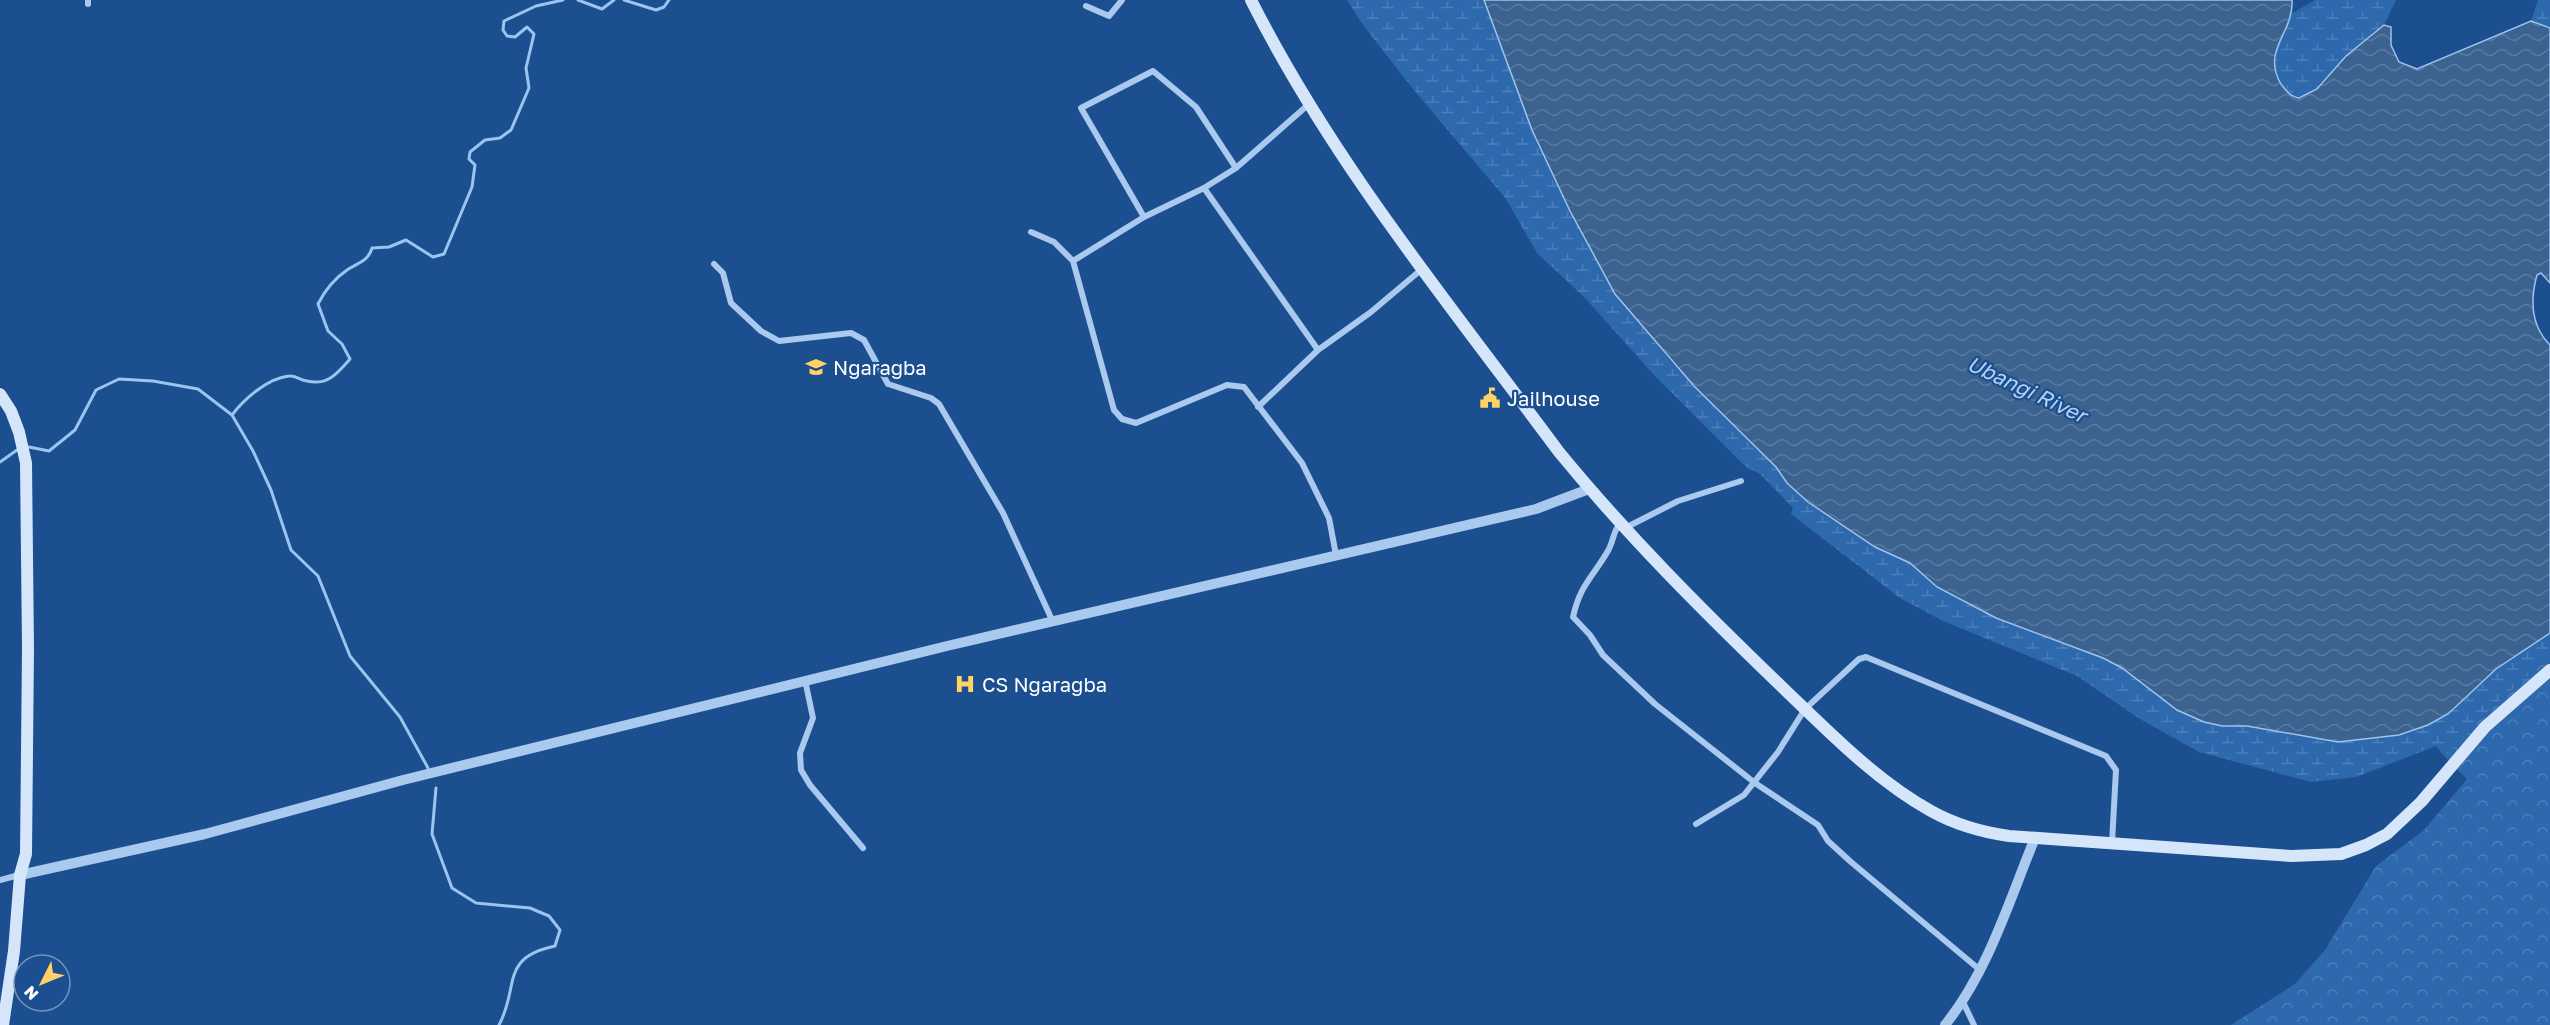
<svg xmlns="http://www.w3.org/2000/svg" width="2550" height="1025" font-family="'Golos Text',sans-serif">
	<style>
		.forest { fill: url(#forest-crowns) }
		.wetland { fill: url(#wetland-marsh) }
		.water { fill: url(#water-waves); stroke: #9cc4f0; stroke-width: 1.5 }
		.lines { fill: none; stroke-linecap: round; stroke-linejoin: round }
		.stream { stroke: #9cc4f0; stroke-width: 3 }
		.minor { stroke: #a9c9ee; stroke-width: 6 }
		.tertiary { stroke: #a9c9ee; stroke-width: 10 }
		.secondary { stroke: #d6e6fa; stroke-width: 12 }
		.labels { text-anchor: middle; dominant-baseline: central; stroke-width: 4.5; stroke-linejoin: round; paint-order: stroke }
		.poi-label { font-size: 20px; fill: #fff; stroke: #1b4f8f; text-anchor: start }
		.water-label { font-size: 21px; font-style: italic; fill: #b5d3f5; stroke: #1b4f8f }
	</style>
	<defs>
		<pattern id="forest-crowns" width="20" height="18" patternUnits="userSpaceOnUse" patternTransform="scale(1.5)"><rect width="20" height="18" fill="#2e69ad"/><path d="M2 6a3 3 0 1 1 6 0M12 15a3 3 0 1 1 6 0" fill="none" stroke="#4d80b9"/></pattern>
		<pattern id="wetland-marsh" width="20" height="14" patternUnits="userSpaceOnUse" patternTransform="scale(1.5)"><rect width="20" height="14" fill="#2e69ad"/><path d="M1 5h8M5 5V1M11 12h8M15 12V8" fill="none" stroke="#4d80b9"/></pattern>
		<pattern id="water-waves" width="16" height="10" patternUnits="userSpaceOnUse" patternTransform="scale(1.5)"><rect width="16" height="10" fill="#3c6290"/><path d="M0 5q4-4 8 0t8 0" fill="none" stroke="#597aa1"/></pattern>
	</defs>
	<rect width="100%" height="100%" fill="#1b4f8f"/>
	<path class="forest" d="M2550 656V1025H2231L2295 984 2325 950 2376 866 2424 830 2467 779 2445 757 2480 719Z"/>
	<path class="wetland" d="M1347 0H1484L1532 130 1570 211 1606 278 1668 358 1776 467 1787 483 1820 511 1875 547 1910 563 1938 587 1996 618 2103 658 2122 668 2177 710 2204 722 2222 726H2247L2338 742 2399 735 2428 725 2448 714 2496 669 2550 633V656L2480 719 2445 757 2436 746 2356 777 2311 782 2199 752 2140 719 2077 676 1943 621 1900 598 1791 514 1793 508 1760 474 1746 467 1654 375 1585 298 1537 253 1506 199 1413 89 1363 25Z
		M2315 0H2396L2384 25 2346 56 2317 89 2310 95 2293 97 2285 90 2275 68 2277 44 2291 14Z
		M2538 0H2550V28L2531 21Z"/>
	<path class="water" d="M1484 0H2292C2294 33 2261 50 2281 84 2286 91 2291 97 2299 98L2317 89 2346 56 2384 25 2391 27V45L2399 62 2417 69 2531 21 2550 28V283L2541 273 2537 275C2530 300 2531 326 2550 345V633L2496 669 2448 714 2428 725 2399 735 2338 742 2247 726H2222L2204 722 2177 710 2122 668 2103 658 1996 618 1937 587 1910 563 1875 547 1808 502 1787 483 1776 467 1694 386 1615 294 1570 211 1532 130Z"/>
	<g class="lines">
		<path class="stream" d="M578 0 602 9 614 0
			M624 0 656 10 664 7 669 0
			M29 447 49 451 75 430 96 390 119 379 153 381 198 389 232 415
			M0 462 17 450
			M428 768 400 717 350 656 318 576 291 550 271 490 253 451 232 415C244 399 268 378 289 376 295 375 300 380 307 381 327 386 337 374 350 359L342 344 328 331 318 304C325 290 334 279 347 270 357 263 368 262 372 248L389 247 406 240 433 257 444 254 472 187 475 165 469 159 470 152 485 140 500 138 511 130 529 88 526 68 534 34 527 27 515 37 507 36 503 30 504 21 536 6 563 0
			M436 788 432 834 452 888 476 903 530 908 549 916 560 930 555 946C499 958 520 986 499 1025"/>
		<path class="minor" d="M88 4V0
			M1086 6 1109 16 1122 0
			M1204 188 1318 350
			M1144 217 1081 108 1153 71 1196 107 1236 168
			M1031 232 1054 242 1073 261 1114 410 1122 419 1136 423 1227 385 1244 387 1302 463 1329 518 1336 555
			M1073 261 1144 217 1204 188 1236 168 1309 104
			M714 264 723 273 731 303 761 331 779 341 851 333 864 340 888 384 931 398 939 404 1003 513 1053 622
			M1258 407 1318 350 1371 312 1422 269
			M1620 523C1613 532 1614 539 1609 549 1594 576 1580 584 1573 617L1590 635 1603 655 1655 704 1755 783 1818 825 1828 841 1851 862 1980 970
			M1625 528 1678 501 1741 481
			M805 680 813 718 800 753 801 770 810 785 863 848
			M1696 824 1744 795 1778 752 1805 709 1859 659 1866 657 2106 756 2116 770 2112 843
			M0 880 19 875
			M1963 1002 1974 1025"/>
		<path class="tertiary" d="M20 875 205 834 403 780 947 646 1536 509 1589 489
			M1945 1025C1988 972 2009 901 2035 838"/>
		<path class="secondary" d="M1251 0C1333 163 1451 306 1559 452 1628 536 1703 611 1781 686 1827 730 1875 780 1931 811 1956 825 1981 832 2009 836L2291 856 2341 854 2366 845 2387 834 2421 802 2485 727 2550 670
			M0 394 11 411 19 432 26 463 28 648 26 854 20 875 14 951 3 1025"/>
	</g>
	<defs>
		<g id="school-bare" transform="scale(1.62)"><path d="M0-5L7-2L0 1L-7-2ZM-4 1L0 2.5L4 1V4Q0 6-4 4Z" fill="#ffd166" stroke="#1b4f8f" stroke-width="2.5" paint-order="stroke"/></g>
		<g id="civic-bare" transform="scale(1.62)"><path d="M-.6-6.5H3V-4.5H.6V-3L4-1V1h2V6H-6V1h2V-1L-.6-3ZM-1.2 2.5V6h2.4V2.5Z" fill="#ffd166" stroke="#1b4f8f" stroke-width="2.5" paint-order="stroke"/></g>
		<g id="hospital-bare" transform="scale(1.62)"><path d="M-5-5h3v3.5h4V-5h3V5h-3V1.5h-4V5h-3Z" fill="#ffd166" stroke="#1b4f8f" stroke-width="2.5" paint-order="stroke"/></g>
	</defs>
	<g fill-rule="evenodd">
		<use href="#school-bare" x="816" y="367"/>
		<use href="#civic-bare" x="1490" y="398"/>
		<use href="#hospital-bare" x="965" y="684"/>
	</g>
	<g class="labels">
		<g class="poi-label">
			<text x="833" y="367">Ngaragba</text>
			<text x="1507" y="398">Jailhouse</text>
			<text x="982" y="684">CS Ngaragba</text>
		</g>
		<g class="water-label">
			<text transform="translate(2027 389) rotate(25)">Ubangi River</text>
		</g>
	</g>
	<g transform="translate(42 983) rotate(227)"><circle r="28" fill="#1b4f8f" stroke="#7695bc" stroke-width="1.5"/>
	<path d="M0-4.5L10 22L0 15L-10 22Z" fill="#ffd166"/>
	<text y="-9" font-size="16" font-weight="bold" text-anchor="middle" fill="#ffffff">N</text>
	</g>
</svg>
